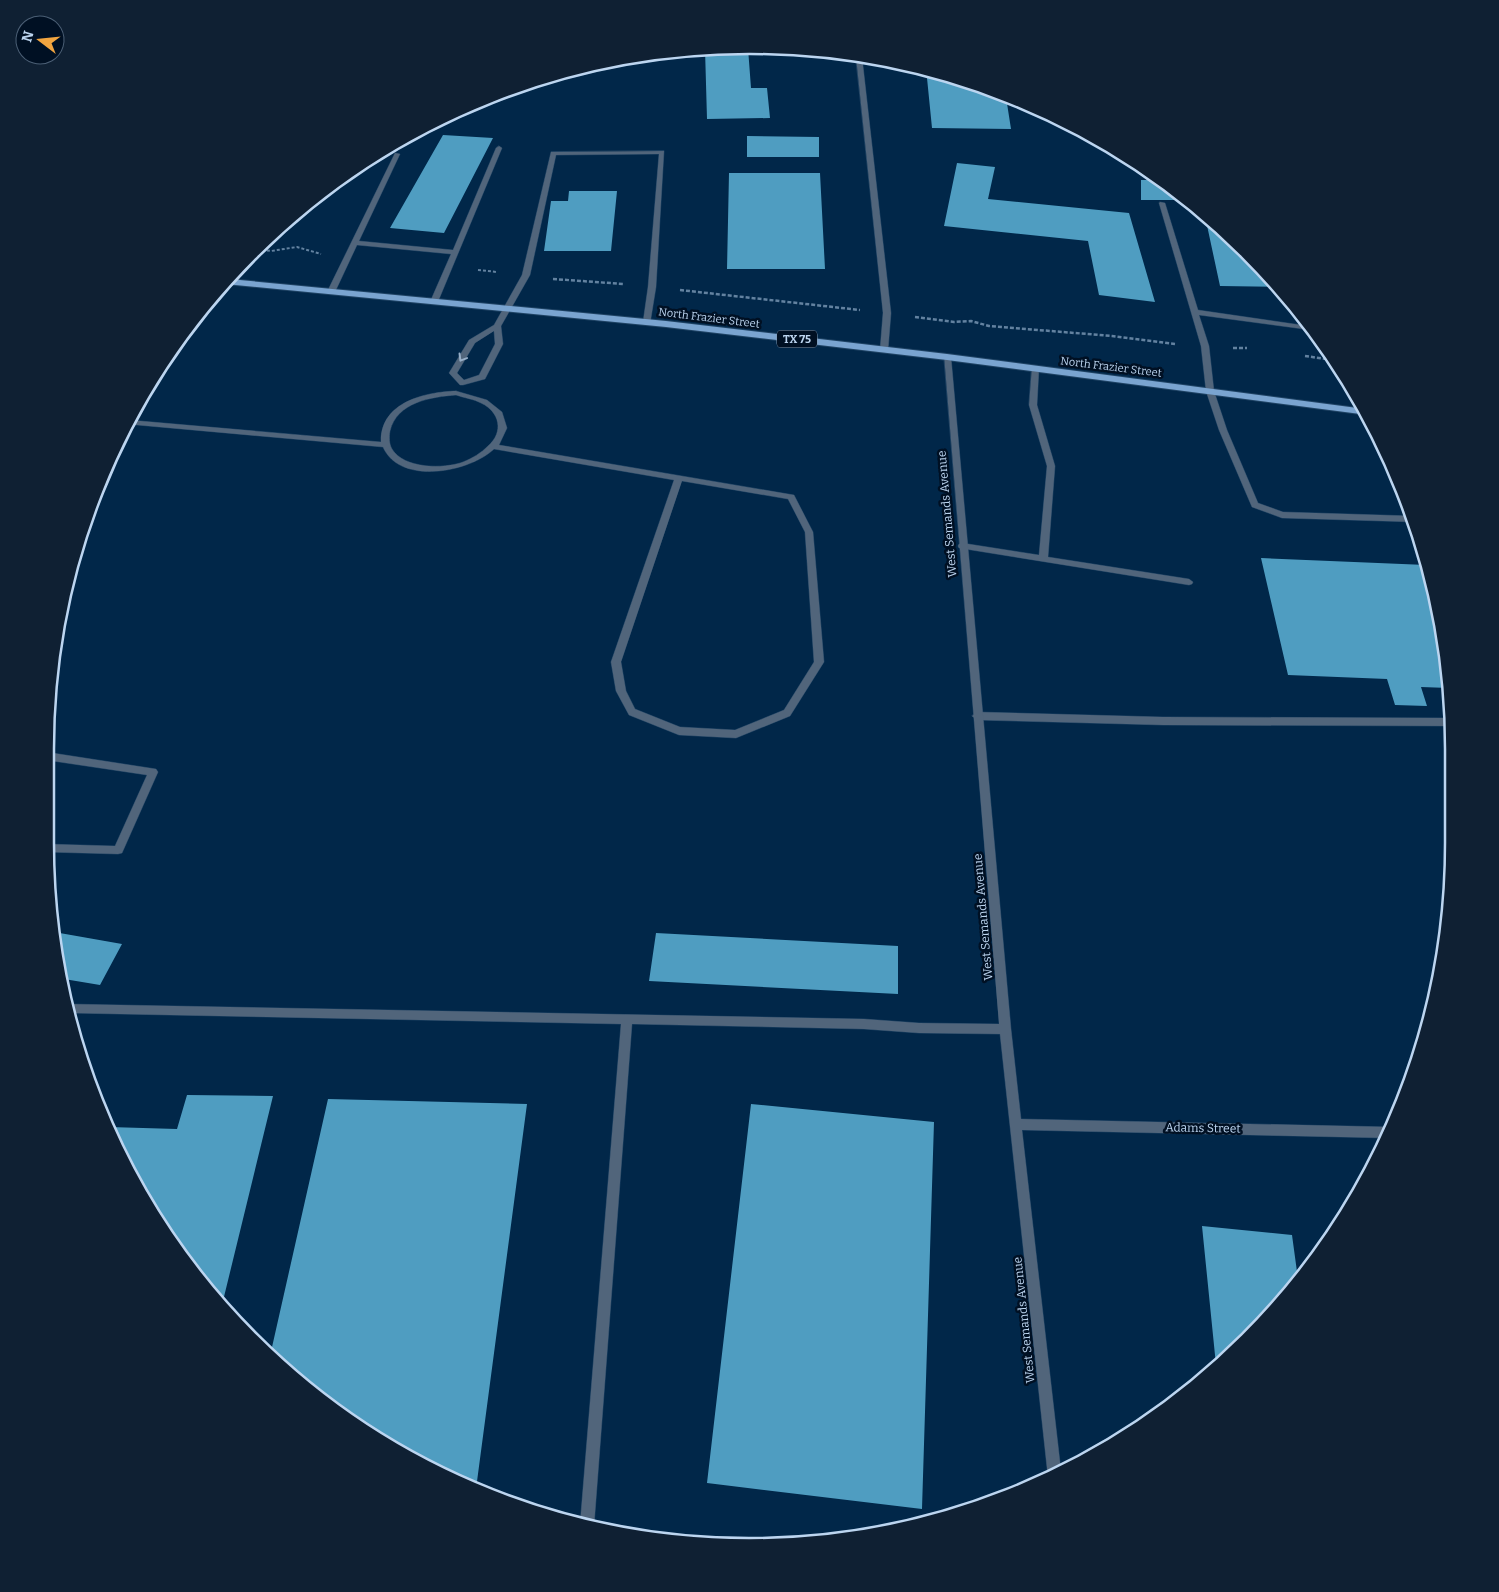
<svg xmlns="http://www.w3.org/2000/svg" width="1499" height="1592" font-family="Bitter,serif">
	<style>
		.building { fill: #4f9dc1 }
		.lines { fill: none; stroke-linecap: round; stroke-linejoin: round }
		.service-casing { stroke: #1f4364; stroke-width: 1 }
		.minor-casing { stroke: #1f4364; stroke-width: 1 }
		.primary-casing { stroke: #1f4364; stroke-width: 2 }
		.path-far1 { stroke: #6382a0; stroke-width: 2; stroke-dasharray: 3 2; stroke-linecap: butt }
		.path { stroke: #6382a0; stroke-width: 2.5; stroke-dasharray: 4 2; stroke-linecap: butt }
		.service { fill: #51657b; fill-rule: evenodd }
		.minor { fill: #51657b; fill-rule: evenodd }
		.primary { fill: #7aa4d0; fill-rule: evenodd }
		.oneway { stroke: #97aec7 }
		.labels { text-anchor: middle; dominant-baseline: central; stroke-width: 5; stroke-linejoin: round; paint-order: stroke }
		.far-street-label { font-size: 11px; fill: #bcd5f0; stroke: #001023 }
		.shield { fill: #001023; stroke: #849ab2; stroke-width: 1 }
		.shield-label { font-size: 11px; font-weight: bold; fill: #bcd5f0 }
		.street-label { font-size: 12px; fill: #bcd5f0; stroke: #001023 }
		.rim { fill: none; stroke: #bcd5f0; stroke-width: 2.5 }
	</style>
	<rect width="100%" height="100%" fill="#012749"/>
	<path class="building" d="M748 48 751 88H767L770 118 707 119 705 49Z
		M926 68 1006 97 1011 129 932 128Z
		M443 135 493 138 444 233 390 228Z
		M747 136 819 137V157H747Z
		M957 163 995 167 988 199 1129 213 1155 302 1099 295 1088 241 944 226Z
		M729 173H820L825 269H727Z
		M1141 180H1161L1178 190 1189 200H1141Z
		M569 191H617L611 251H544L551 201H568Z
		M1205 216 1279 285 1281 287 1220 286Z
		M1261 558 1426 565 1448 657 1449 688 1421 687 1427 706 1395 705 1387 679 1288 675Z
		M54 932 122 944 100 985 58 978Z
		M656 933 898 946V994L649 981Z
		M187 1095 273 1096 222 1305 190 1271 118 1154 109 1127 177 1129Z
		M328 1099 527 1104 476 1489 438 1474 285 1372 270 1356Z
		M751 1104 934 1122 922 1509 707 1483Z
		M1202 1226 1292 1235 1298 1279 1247 1341 1216 1365Z"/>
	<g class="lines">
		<g class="service-casing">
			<path id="service" d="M499 146 502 148 437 304H434L430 302 451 254 357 245 335 292 328 294 327 292 395 153 400 154 359 241 453 250 496 148Z
				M664 151 656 287 650 324H647L643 322 648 287 659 154 556 155 530 275 501 326 503 344 485 379 463 385H460L449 373 469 340 494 325 522 275 551 152ZM494 331 495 344 479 375 464 380 457 373 475 343Z
				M1153 175 1158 178 1157 179H1153Z
				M312 200 313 202 311 204H307Z
				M1160 202 1165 203 1198 310 1308 326 1311 330 1199 315 1209 346 1214 391 1227 430 1258 503 1283 512 1413 516 1416 522 1282 518 1252 507 1219 430 1206 391 1201 346 1159 203Z
				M1032 366H1035L1039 368 1037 405 1055 466 1048 557 1189 579 1193 582 1192 584 1189 585 959 548 958 546 959 544 962 543 1039 555 1047 466 1029 405Z
				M456 391 487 400 502 412 507 428 499 445 794 495 813 532 824 662 790 716 736 738 679 735 629 715 616 691 611 662 674 480 494 449C470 472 400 486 383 447L126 424 129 420 381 442C380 402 425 392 456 391ZM456 395C464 398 474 399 481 403 500 412 504 432 488 446 481 453 473 458 463 462 444 469 404 469 392 449 389 444 389 437 390 431 397 402 431 397 456 395ZM682 481 788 499 805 532 814 662 784 710 735 730 680 727 635 709 626 691 621 662Z
				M977 712 1163 717 1450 718V726L1163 725 977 720 972 716Z
				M46 752 156 769 158 772 122 853 118 854 46 852 45 844 115 846 147 775 46 760Z"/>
		</g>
		<g class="minor-casing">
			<path id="minor" d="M856 57H862L891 313 888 350 884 352 880 350 883 313Z
				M944 355H947L951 357 1011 1029 1021 1119 1392 1127 1387 1138 1022 1130 1061 1471 1048 1477 1000 1034 919 1033 864 1029 632 1024 594 1526 593 1527 580 1525 621 1024 70 1013 67 1004 864 1019 919 1023 999 1024Z"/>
		</g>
		<g class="primary-casing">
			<path id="primary" d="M229 279 666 321 947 354 1365 409 1368 415 947 360 666 327 225 284Z"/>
		</g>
		<path class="path-far1" d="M257 249 271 251 297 247 321 254
			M478 270 497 272"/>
		<path class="path" d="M553 279 624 284
			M680 290 860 310
			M915 317 954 322 971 321 989 326 1112 336 1175 344
			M1233 348H1247
			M1305 356 1333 360"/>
		<use href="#service" class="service"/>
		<use href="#minor" class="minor"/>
		<use href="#primary" class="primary"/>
	</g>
	<defs><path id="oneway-chevron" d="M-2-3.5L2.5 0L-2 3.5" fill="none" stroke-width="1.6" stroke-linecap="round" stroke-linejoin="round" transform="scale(1.25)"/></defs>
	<use class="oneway" href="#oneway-chevron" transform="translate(462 358) rotate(121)"/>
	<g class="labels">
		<g class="far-street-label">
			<text transform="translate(709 318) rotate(7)">North Frazier Street</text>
			<text transform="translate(1111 367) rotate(7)">North Frazier Street</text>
		</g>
		<rect class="shield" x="777" y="330.5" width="40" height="17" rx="4"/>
		<g class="shield-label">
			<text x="797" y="339">TX 75</text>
		</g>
		<g class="street-label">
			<text transform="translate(947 514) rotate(-95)">West Semands Avenue</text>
			<text transform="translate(983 917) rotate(-95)">West Semands Avenue</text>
			<text transform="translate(1203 1128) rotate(1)">Adams Street</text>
			<text transform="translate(1024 1320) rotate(-96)">West Semands Avenue</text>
		</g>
	</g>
	<path d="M0 0H1499V1592H0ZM749 54H750A695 695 0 0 1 1445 749V843A695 695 0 0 1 750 1538H749A695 695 0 0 1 54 843V749A695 695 0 0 1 749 54Z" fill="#0f2033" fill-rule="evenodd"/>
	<path class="rim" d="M749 54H750A695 695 0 0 1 1445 749V843A695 695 0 0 1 750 1538H749A695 695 0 0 1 54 843V749A695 695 0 0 1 749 54Z"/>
	<g transform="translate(40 40) rotate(286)"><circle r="24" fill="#001023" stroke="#4b5f75"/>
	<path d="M0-4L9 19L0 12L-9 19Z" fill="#f1a540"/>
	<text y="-8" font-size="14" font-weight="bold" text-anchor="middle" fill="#bcd5f0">N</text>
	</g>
</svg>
